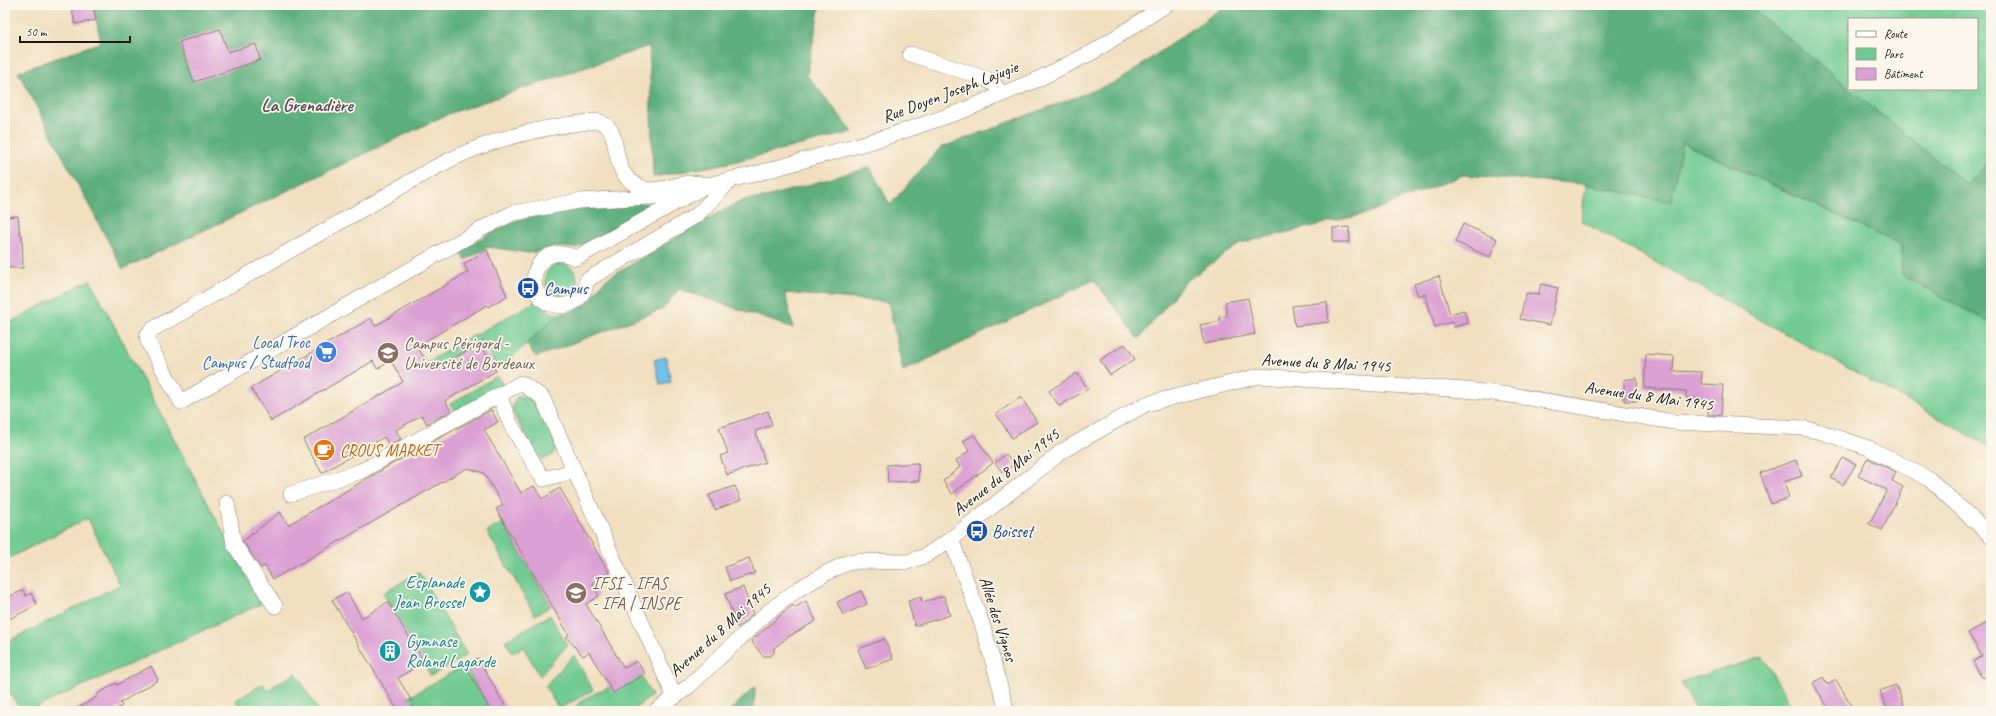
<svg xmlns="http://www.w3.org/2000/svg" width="1996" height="716" font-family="Caveat,sans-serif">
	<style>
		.green { fill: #6fca91; stroke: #467356 }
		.forest { fill: #5bae7b; stroke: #3c654c }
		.water { fill: #71c2ec; stroke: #466f84 }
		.building { fill: #dba0d4 }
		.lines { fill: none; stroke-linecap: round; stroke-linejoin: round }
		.minor-casing { stroke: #867e6e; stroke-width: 16 }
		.minor { stroke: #fff; stroke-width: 15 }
		.labels { text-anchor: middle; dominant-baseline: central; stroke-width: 3.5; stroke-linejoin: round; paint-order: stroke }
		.street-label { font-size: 17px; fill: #1c1c1c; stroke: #fbf7ec }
		.transit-label { font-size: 17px; fill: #164399; stroke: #fbf7ec; text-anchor: start }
		.shop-label { font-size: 17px; fill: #366cbe; stroke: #fbf7ec; text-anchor: end }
		.education-label { font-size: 17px; fill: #785e54; stroke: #fbf7ec; text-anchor: start }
		.food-label { font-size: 17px; fill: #c56008; stroke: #fbf7ec; text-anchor: start }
		.culture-label { font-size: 17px; fill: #0d838f; stroke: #fbf7ec; text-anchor: end }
		.quarter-label { font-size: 19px; font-weight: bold; fill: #5f4a5c; stroke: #fbf7ec }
	</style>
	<rect width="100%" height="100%" fill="#fbf7ec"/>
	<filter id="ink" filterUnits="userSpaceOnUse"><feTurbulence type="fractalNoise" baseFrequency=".025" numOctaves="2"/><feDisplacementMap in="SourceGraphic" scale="8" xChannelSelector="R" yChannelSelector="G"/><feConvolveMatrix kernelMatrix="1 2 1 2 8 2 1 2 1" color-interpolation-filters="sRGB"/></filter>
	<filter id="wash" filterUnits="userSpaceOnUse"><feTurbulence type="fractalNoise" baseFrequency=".012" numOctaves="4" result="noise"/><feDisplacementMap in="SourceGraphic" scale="16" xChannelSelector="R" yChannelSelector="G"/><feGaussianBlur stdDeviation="0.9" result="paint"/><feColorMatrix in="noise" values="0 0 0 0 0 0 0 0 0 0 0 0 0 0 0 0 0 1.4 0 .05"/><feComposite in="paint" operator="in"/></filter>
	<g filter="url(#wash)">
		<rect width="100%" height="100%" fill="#f1dfbf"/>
		<path class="green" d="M1763 5H1991V160L1967 185 1850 89H1977V19H1849V88L1756 12Z
			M1681 142 1901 245 1902 275 1987 321H1991V447L1581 221 1586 184 1671 202Z
			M545 280a16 16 0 1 1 32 0a16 16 0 1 1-32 0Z
			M90 280 261 604 28 711H22L5 686V654L9 652 5 643 120 585 88 518 5 560V325Z
			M536 301 549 311 558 314 499 370 481 341 432 369 427 362Z
			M497 376 503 385 455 412 450 404Z
			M518 396C540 395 549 431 556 447 555 454 549 459 541 459L537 455 513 413C512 406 513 402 518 396Z
			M503 523 551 606 535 615 487 532Z
			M419 572 467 655 431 676 383 593Z
			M550 615 567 645 540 676 523 647 512 653 505 641Z
			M574 655 593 690 559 709 545 686Z
			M1763 657 1794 711H1696L1681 682Z
			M465 665 491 711H398L395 705Z
			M296 673 318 711H230L239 706 236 700 263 684 267 690Z
			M641 676 652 696 631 711H573C579 695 624 682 641 676Z"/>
		<path class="forest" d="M93 5H820L807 75 853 132 729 163 653 177 649 46 448 114 123 269 18 72 101 42Z
			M1226 5H1763L1756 12 1967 185 1991 160V321H1987L1902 275 1901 245 1682 142 1671 202 1586 184 1463 175 1365 214 1241 243 1185 282 1139 339 1094 280 903 371 888 302 785 293 793 328 679 289 663 309 536 357 526 344 558 314 573 311 587 303 605 280 710 217 744 200 763 198 870 167 890 205 940 148 1119 81Z
			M661 203 576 248 556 247 529 253 489 247 465 260 459 250 515 221 579 204Z
			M755 687 754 711H729Z"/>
		<path class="water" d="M666 357 671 382 660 384 654 360Z"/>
		<g id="blocks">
			<path class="building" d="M71 5H93L96 20 75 24Z
				M220 29 228 52 256 44 260 60 194 82 179 42Z
				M18 216 20 235H22L23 268H5V217Z
				M1463 224 1497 239 1490 257 1455 242Z
				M1349 227 1350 242H1333V228Z
				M487 250 507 296 488 307 487 305 417 346 432 371 480 343 496 371 445 401 451 411 427 424 422 415 396 430 401 439 389 445 384 437 322 473 303 440 403 382 391 361 377 369 373 361 271 421 251 388 371 318 375 326 468 272 464 264Z
				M1439 276 1450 314 1464 310 1468 323 1454 327 1452 322 1435 327 1425 294 1418 296 1414 284Z
				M1541 284 1558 288 1550 325 1520 319 1526 293 1538 295Z
				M1248 298 1255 334 1204 344 1200 325 1220 321 1219 317 1227 316 1225 302Z
				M1327 302 1329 322 1295 326 1292 306Z
				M1125 344 1135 359 1110 375 1100 360Z
				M1646 354 1674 356 1673 371 1702 372 1701 384 1723 385 1721 415H1708L1709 400 1686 398V391L1644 388Z
				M1077 373 1088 389 1059 406 1049 391Z
				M1637 378 1638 401H1624V380Z
				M1021 397 1037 422 1012 438 996 414Z
				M491 410 498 422 484 430 521 493 534 486 542 499 560 488 609 573 592 583 599 596 586 604 624 668 637 661 645 674 613 693 589 652 583 656 566 637 569 635 496 509 503 505 484 473 467 468 273 579 265 566 261 568 243 541 280 512 288 525 399 460Z
				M768 411 772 425 755 431 765 462 727 475 720 456 728 453 719 428Z
				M974 435 993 463 952 494 943 481 960 467 956 461 969 451 963 441Z
				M1006 454 1014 464 1003 473 995 463Z
				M1843 458 1856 464 1843 485 1831 478Z
				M1868 458 1896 472 1892 481 1903 487 1882 530 1869 524 1887 490 1858 476Z
				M1796 460 1802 476 1784 482 1789 498 1771 504 1760 473Z
				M918 463 919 481 888 482 887 465Z
				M735 486 741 500 715 510 709 495Z
				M749 558 755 573 730 581 725 567Z
				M743 587 753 614 738 628 725 594Z
				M23 590 26 596 31 593 37 605 5 621V599Z
				M861 591 867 604 843 615 837 602Z
				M347 592 362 618 388 602 424 662 398 678 414 705 405 711H398L332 600Z
				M944 596 950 615 915 626 908 601 921 597 922 602Z
				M806 601 816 621 788 637 774 648V653L770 656H763L751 641 790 607 793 605 794 608Z
				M1991 620V674L1982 678 1973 662 1982 656 1968 633Z
				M885 639 893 659 866 669 858 649Z
				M478 658 484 669 508 711H491L465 665Z
				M151 666 158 680 120 703 122 706 113 711H73L97 697 96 695 116 683 117 685Z
				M1823 677 1828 685 1836 680 1855 711H1830L1813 683Z
				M1896 685 1906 711H1888L1880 691Z"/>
		</g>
	</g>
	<g filter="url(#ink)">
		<use href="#blocks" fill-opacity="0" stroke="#867e6e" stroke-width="1"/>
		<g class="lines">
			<g class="minor-casing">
				<path id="minor" d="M910 54 987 79 995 85 1002 94
					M597 121C628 128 602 175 645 189 660 193 677 183 691 183 697 183 702 184 707 185L667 196 579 201 513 213 487 226 369 293 181 402 149 344 147 335 153 329C227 288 298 245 372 204 408 183 445 159 485 145 521 132 558 125 597 121Z
					M732 179 697 215 587 280C580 322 526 307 535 274 536 268 539 263 544 259 555 251 564 253 576 258L707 185 755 174 883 138 962 111 1036 80 1093 52 1166 5
					M499 395 510 423 543 479 567 473 572 466
					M291 494 361 471 521 383 542 397 674 696
					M227 503 234 544 275 606
					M951 539 983 627 1007 711
					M656 711 689 686 768 612 797 590 828 572 847 563 860 561 907 562 925 556 951 539 1064 450 1146 404 1259 376 1465 390 1510 395 1674 422 1803 428 1821 432 1869 448 1929 479 1991 536"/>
			</g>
			<use href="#minor" class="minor"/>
		</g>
	</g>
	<defs>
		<g id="bus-disc" transform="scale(1.15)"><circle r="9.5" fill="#1a4fb4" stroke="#fbf7ec"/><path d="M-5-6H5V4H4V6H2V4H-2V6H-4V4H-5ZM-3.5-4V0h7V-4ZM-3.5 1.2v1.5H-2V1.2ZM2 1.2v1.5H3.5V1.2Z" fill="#fff"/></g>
		<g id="supermarket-disc" transform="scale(1.15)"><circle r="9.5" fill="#3f7fe0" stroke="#fbf7ec"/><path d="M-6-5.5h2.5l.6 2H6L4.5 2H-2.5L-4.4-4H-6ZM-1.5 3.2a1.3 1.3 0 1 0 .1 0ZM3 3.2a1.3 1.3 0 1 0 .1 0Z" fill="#fff"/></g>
		<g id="university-disc" transform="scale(1.15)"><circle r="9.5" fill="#8d6e63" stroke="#fbf7ec"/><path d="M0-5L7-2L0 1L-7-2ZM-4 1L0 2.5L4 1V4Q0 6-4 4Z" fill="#fff"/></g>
		<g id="cafe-disc" transform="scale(1.15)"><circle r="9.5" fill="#e8710a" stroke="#fbf7ec"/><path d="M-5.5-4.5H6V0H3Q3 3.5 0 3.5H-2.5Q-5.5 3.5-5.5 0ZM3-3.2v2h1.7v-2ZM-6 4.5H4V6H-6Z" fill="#fff"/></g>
		<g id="sight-disc" transform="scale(1.15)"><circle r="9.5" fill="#0f9aa8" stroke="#fbf7ec"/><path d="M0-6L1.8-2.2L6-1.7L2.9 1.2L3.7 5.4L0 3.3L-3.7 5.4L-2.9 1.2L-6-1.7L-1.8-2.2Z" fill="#fff"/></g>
		<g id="building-disc" transform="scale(1.15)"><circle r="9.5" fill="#0f9aa8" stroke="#fbf7ec"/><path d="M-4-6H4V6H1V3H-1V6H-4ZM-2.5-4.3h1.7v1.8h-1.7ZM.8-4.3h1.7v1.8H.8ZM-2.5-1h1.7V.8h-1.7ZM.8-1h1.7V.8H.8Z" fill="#fff"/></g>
	</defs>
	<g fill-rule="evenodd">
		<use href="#bus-disc" x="528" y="288"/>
		<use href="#supermarket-disc" x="326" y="352"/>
		<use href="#university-disc" x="388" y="353"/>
		<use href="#cafe-disc" x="324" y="450"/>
		<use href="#bus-disc" x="977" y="531"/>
		<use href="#sight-disc" x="480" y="592"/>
		<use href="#university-disc" x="576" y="593"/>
		<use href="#building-disc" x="390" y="651"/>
	</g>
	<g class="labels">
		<g class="street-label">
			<text transform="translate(950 92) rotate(-21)">Rue Doyen Joseph Lajugie</text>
			<text transform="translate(1326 363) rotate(3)">Avenue du 8 Mai 1945</text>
			<text transform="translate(1649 396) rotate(8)">Avenue du 8 Mai 1945</text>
			<text transform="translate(1006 472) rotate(-38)">Avenue du 8 Mai 1945</text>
			<text transform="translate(998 619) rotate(72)">Allée des Vignes</text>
			<text transform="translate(720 630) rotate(-42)">Avenue du 8 Mai 1945</text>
		</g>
		<g class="transit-label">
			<text x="544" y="288">Campus</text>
			<text x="992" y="531">Boisset</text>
		</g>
		<g class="shop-label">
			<text x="310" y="342">Local Troc<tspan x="310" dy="20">Campus / Studfood</tspan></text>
		</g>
		<g class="education-label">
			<text x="404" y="343">Campus Périgord -<tspan x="404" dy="20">Université de Bordeaux</tspan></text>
			<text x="592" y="583">IFSI - IFAS<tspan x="592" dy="20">- IFA | INSPE</tspan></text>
		</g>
		<g class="food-label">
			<text x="340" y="450">CROUS MARKET</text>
		</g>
		<g class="culture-label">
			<text x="464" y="582">Esplanade<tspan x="464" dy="20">Jean Brossel</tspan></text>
			<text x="406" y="641" text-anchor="start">Gymnase<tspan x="406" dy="20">Roland Lagarde</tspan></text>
		</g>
		<g class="quarter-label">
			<text x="307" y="105">La Grenadière</text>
		</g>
	</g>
	<rect width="1996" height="716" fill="none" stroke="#fbf7ec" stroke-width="20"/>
	<rect x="1848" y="18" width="130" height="72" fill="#fbf7ec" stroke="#a29f99"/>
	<rect x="1856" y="31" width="20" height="6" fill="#ffffff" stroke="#a29f99"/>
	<text x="1884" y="38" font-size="12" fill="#1c1c1c">Route</text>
	<rect x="1856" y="48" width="20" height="12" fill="#6fca91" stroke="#a29f99"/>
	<text x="1884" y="58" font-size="12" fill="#1c1c1c">Parc</text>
	<rect x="1856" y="68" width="20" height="12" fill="#dba0d4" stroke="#a29f99"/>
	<text x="1884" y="78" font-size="12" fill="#1c1c1c">Bâtiment</text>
	<path d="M20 36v6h110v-6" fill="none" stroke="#1c1c1c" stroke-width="2"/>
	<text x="26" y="36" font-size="12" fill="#1c1c1c" stroke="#fbf7ec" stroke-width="3" paint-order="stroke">50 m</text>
</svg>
